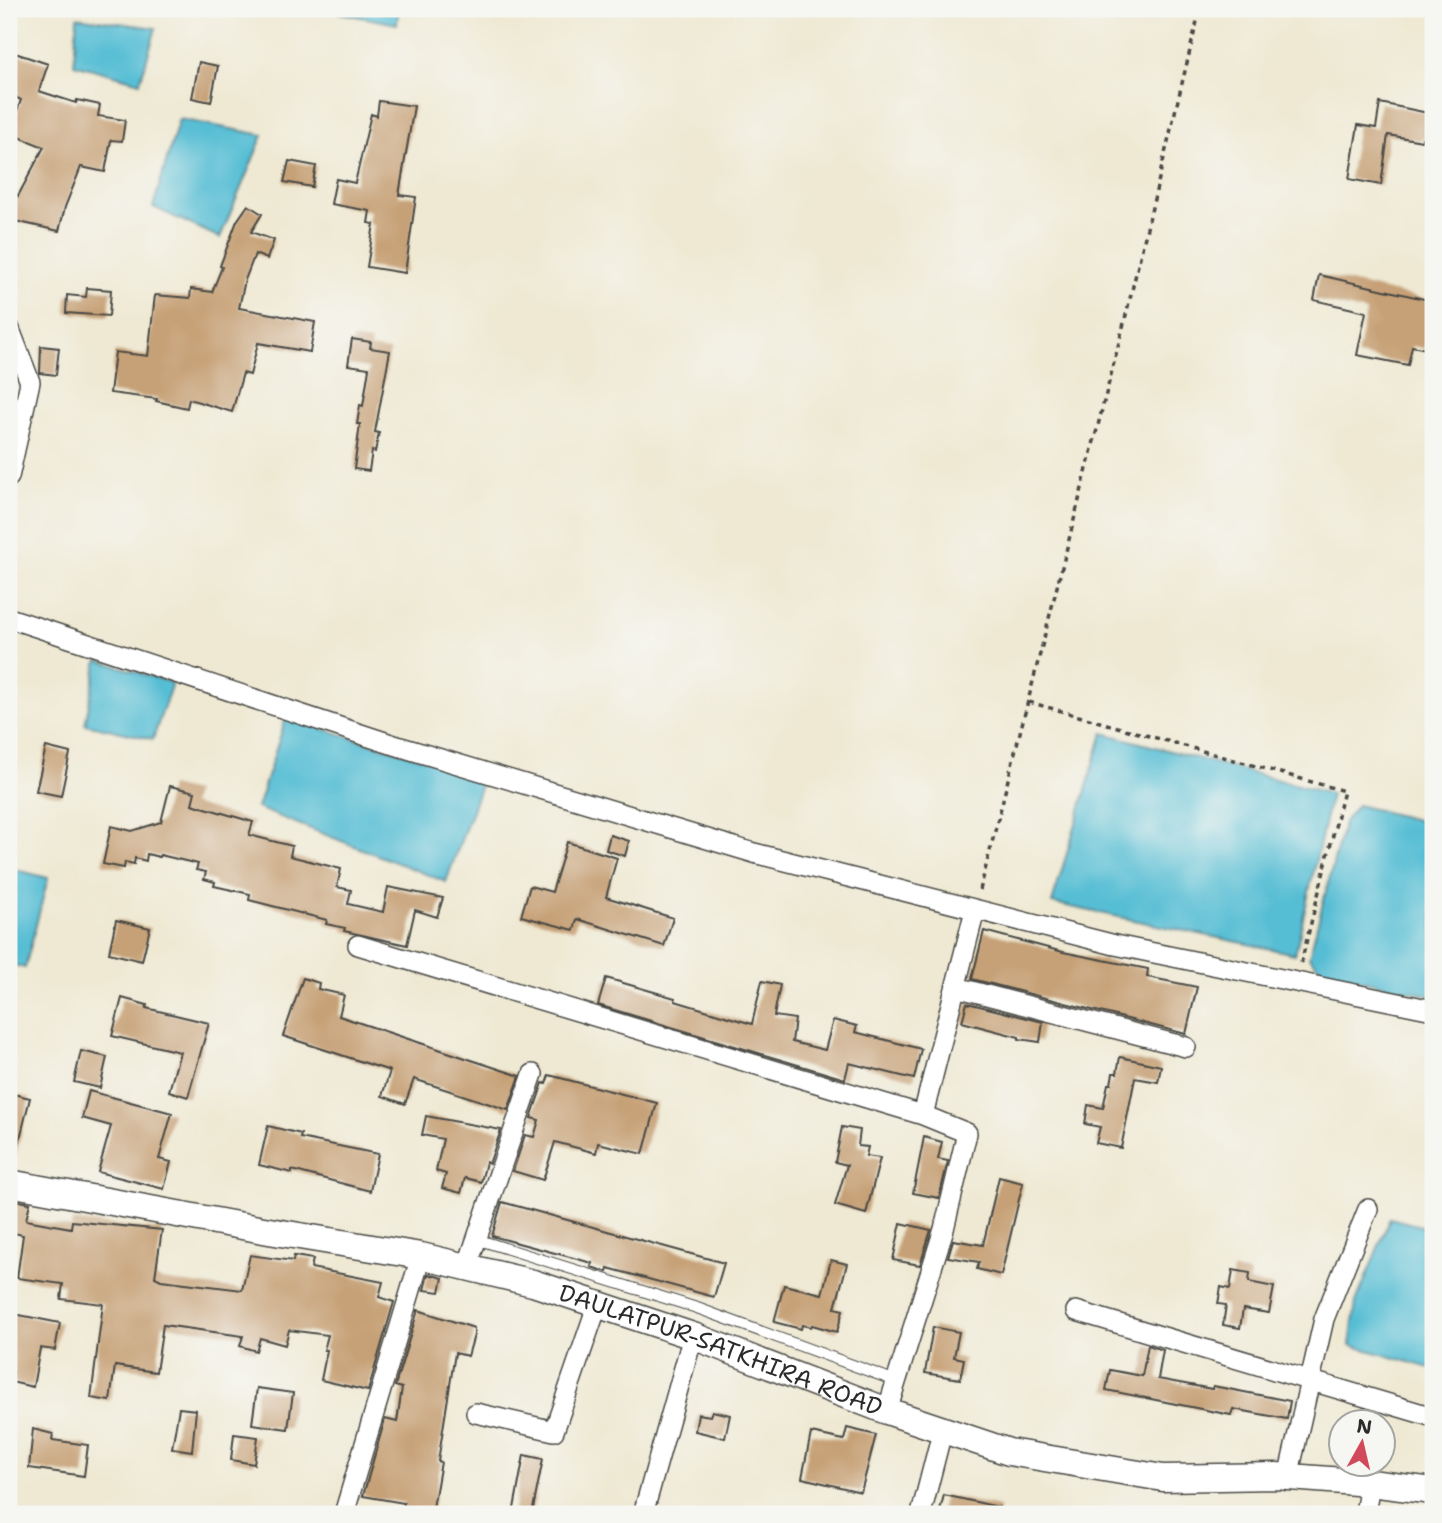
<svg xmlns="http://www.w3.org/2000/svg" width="1442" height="1523" font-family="'Shantell Sans',sans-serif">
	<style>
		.water { fill: #56bed4; stroke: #407480; stroke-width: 2 }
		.building { fill: #c6a076 }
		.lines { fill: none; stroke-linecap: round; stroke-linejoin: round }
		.lane-casing { stroke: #484844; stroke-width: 12 }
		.street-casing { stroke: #484844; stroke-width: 22 }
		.secondary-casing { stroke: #484844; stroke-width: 29 }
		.path { stroke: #484844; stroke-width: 3.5; stroke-dasharray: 5 5; stroke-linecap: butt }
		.lane { stroke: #fff; stroke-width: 10 }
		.street { stroke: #fff; stroke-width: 19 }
		.secondary { stroke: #fff; stroke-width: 26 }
		.labels { text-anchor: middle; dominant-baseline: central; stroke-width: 6; stroke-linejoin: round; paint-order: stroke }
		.street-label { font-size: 24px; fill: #2b2b2b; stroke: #f6f6f2 }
	</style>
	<rect width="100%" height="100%" fill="#f6f6f2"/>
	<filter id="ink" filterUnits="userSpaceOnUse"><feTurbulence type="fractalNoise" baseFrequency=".0143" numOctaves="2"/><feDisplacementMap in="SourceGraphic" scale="14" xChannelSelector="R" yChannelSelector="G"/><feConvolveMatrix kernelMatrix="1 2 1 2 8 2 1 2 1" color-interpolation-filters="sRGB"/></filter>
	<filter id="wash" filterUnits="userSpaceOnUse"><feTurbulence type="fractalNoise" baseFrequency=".00686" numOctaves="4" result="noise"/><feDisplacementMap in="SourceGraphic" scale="28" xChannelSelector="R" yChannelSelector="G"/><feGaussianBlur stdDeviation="1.57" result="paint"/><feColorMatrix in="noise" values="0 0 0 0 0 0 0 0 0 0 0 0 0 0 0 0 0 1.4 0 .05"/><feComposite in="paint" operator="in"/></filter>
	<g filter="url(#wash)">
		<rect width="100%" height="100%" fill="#efe9d3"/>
		<path class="water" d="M341 9H399L397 24 340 13Z
			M77 17 156 28 140 82 74 64Z
			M179 119 263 135 220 238 153 207Z
			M98 660 172 683 153 739 85 724Z
			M286 718 484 777 446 882 257 808Z
			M1103 733 1331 794 1295 954 1052 903Z
			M1357 805 1433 824V996L1324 972 1309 957 1344 822Z
			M9 868 48 878 25 968 9 964Z
			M1390 1218 1433 1229V1369L1350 1345 1356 1302Z"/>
		<g id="blocks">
			<path class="building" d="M9 51 48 64 39 91 76 103 77 100 100 105 98 116 125 120 122 141 111 140 105 172 81 167 65 207 59 231 15 221 9 215V186L18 196 44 147 9 133 21 100 9 94Z
				M199 62 218 66 211 102 192 98Z
				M379 101 414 106 399 195 416 197 405 273 367 267 374 224 368 223 370 211 331 204 336 179 355 183 371 114 377 116Z
				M1380 103 1433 114V140L1422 138V141L1388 135 1381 185 1349 179 1358 125 1376 128Z
				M289 161 316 166 312 187 284 182Z
				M248 205 262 214 251 232 274 240 267 259 255 254 245 280 239 308 315 322 310 352 258 343 250 375 243 373 232 412 189 399 187 408 156 401 157 399 110 393 115 352 148 356 155 295 190 298 191 289 212 292 222 267 220 266 237 221Z
				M1319 275 1433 301V317L1426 349 1412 346 1408 365 1357 355 1366 312 1314 300Z
				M87 288 111 290 109 316 66 313 67 295 86 297Z
				M352 339 371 342 370 348 390 351 375 432 379 433 375 452 372 451 369 471 354 469 360 424H357L360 405 363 406 369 368 348 365Z
				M41 346 59 348 56 375 40 373Z
				M46 747 70 753 61 796 36 791Z
				M170 786 195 792 192 804 253 822 249 835 292 846 290 856 341 869 337 887 351 890 348 904 383 912 388 887 443 898 437 917 415 910 407 945 344 931 345 928 326 924 327 920 249 900 250 894 214 886 215 882 204 879 206 872 196 870 198 864 160 855 159 857 147 854 146 861 135 858 134 864 125 862 124 868 103 864 111 826 132 831 161 822Z
				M610 835 629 841 625 856 606 850Z
				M567 842 617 858 606 897 673 918 664 946 577 919 574 930 521 916 530 886 552 892Z
				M116 920 150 928 142 961 109 953Z
				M984 931 1063 952 1148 969 1147 977 1197 987 1186 1034 972 979Z
				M303 978 319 983 318 989 344 995 339 1016 520 1076 508 1110 414 1079 405 1104 382 1096 390 1071 283 1036Z
				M606 978 675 998V1001L752 1024 762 981 780 985 774 1016 795 1019 792 1042 825 1050 833 1020 857 1026 855 1032 921 1049 914 1079 849 1063 845 1079 598 1005Z
				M122 998 147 1005 146 1008 209 1023 188 1097 169 1091 180 1052 112 1036Z
				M967 1003 1043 1022 1040 1042 1019 1039V1037L962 1022Z
				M81 1051 107 1057 100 1088 74 1082Z
				M1120 1057 1161 1066 1158 1082 1135 1078 1121 1148 1096 1143 1100 1127 1085 1124 1088 1105 1103 1108 1108 1084H1111L1113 1073H1117Z
				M549 1075 657 1103 643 1154 598 1143 596 1153 555 1142 543 1180 513 1171 525 1135 534 1137 539 1120 531 1118 543 1083 546 1084Z
				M89 1091 172 1113 159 1159 171 1162 164 1189 98 1172 111 1126 82 1118Z
				M9 1093 30 1098 15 1159 9 1158Z
				M426 1116 501 1130 489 1164 486 1162 481 1182 465 1178 461 1193 442 1188 446 1174 436 1171 443 1139 422 1135Z
				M268 1126 301 1134 300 1138 378 1154 370 1191 292 1170V1173L259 1165Z
				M842 1127 860 1130 858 1146 868 1147 866 1156 880 1158 866 1214 835 1205 847 1165 835 1162Z
				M924 1137 942 1142 938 1159 948 1161 939 1198 913 1193Z
				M999 1177 1023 1183 1001 1275 977 1269 979 1262 948 1257 953 1240 983 1245Z
				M14 1200 30 1203 26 1220 71 1228 72 1221 162 1230 155 1277 161 1280 242 1290 250 1255 293 1261 294 1256 313 1259 311 1268 383 1282 379 1297 394 1302 368 1391 321 1380 327 1350H324L328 1335 289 1330 285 1345 260 1338 256 1351 240 1346 243 1336 163 1325 156 1372 115 1366 110 1401 91 1398 103 1304 61 1299 63 1284 17 1278 23 1235 9 1232Z
				M502 1202 724 1263 714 1297 608 1268 607 1272 591 1267 592 1263 492 1236Z
				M901 1223 931 1230 920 1265 893 1260Z
				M831 1260 847 1264 835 1308 843 1310 837 1332 812 1325 811 1327 802 1325 801 1329 774 1322 784 1285 822 1294Z
				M1233 1270 1250 1273 1249 1282 1274 1287 1269 1313 1243 1309 1240 1328 1223 1325 1226 1305 1218 1304 1221 1287 1230 1289Z
				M428 1274 443 1278 440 1292 424 1290Z
				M418 1310 474 1328V1335L468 1356 455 1353 438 1461 441 1462 432 1514H402L404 1503 363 1496 385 1419 397 1422 402 1388 395 1386Z
				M9 1313 60 1323 55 1350 40 1348 33 1387 11 1382 13 1372H9Z
				M933 1327 959 1332 954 1357 964 1359 960 1379 925 1373Z
				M1148 1345 1163 1350 1158 1379 1212 1389 1213 1386 1290 1401 1287 1419 1233 1409 1231 1415 1106 1390 1110 1370 1142 1376Z
				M257 1388 293 1393 288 1429 252 1424Z
				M179 1408 196 1410 192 1451 172 1448Z
				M712 1411 730 1415 725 1438 695 1431 698 1414 710 1416Z
				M847 1428 876 1435 861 1492 802 1478 811 1433 844 1440Z
				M33 1429 53 1434 52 1440 88 1445 84 1476 29 1468Z
				M234 1434 258 1437 254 1464 231 1460Z
				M524 1455 543 1459 532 1514H513Z
				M944 1495 999 1507V1514H939Z"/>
		</g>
	</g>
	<g filter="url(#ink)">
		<use href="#blocks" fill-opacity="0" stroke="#484844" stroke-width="2"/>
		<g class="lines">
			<g class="lane-casing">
				<path id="lane" d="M476 1239 697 1308 896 1381"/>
			</g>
			<g class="street-casing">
				<path id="street" d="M9 327 30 382 9 477
					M9 618 391 744 754 853 1115 945 1433 1010
					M358 945 923 1115 975 910
					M956 987 1186 1047
					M467 1267 533 1074
					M1076 1311 1433 1417
					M887 1411 944 1229 967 1133 923 1115
					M476 1413 554 1431 597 1306
					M1288 1477 1324 1319 1368 1209
					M344 1514 421 1256
					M643 1514 693 1336
					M921 1514 942 1432
					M1365 1514 1370 1483"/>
			</g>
			<g class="secondary-casing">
				<g id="secondary">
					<path id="s1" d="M9 1183 269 1231 421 1256 533 1283 693 1336 887 1411 1009 1452 1163 1478 1276 1476 1370 1483 1433 1491"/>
				</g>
			</g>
			<path class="path" d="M1029 702 1344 791 1301 963
				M980 890 1125 319 1200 9"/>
			<use href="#lane" class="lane"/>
			<use href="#street" class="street"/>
			<use href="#secondary" class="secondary"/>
		</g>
	</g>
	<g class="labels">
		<g class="street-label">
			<text stroke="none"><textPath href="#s1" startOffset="733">DAULATPUR-SATKHIRA ROAD</textPath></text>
		</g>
	</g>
	<rect width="1442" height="1523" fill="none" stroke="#f6f6f2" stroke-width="35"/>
	<g transform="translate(1362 1443) rotate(8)"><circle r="33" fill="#f6f6f2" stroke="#a5a5a2" stroke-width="2"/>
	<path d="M0-5L12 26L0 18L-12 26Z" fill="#d1495b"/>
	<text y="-10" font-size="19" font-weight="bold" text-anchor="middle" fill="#2b2b2b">N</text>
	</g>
</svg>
